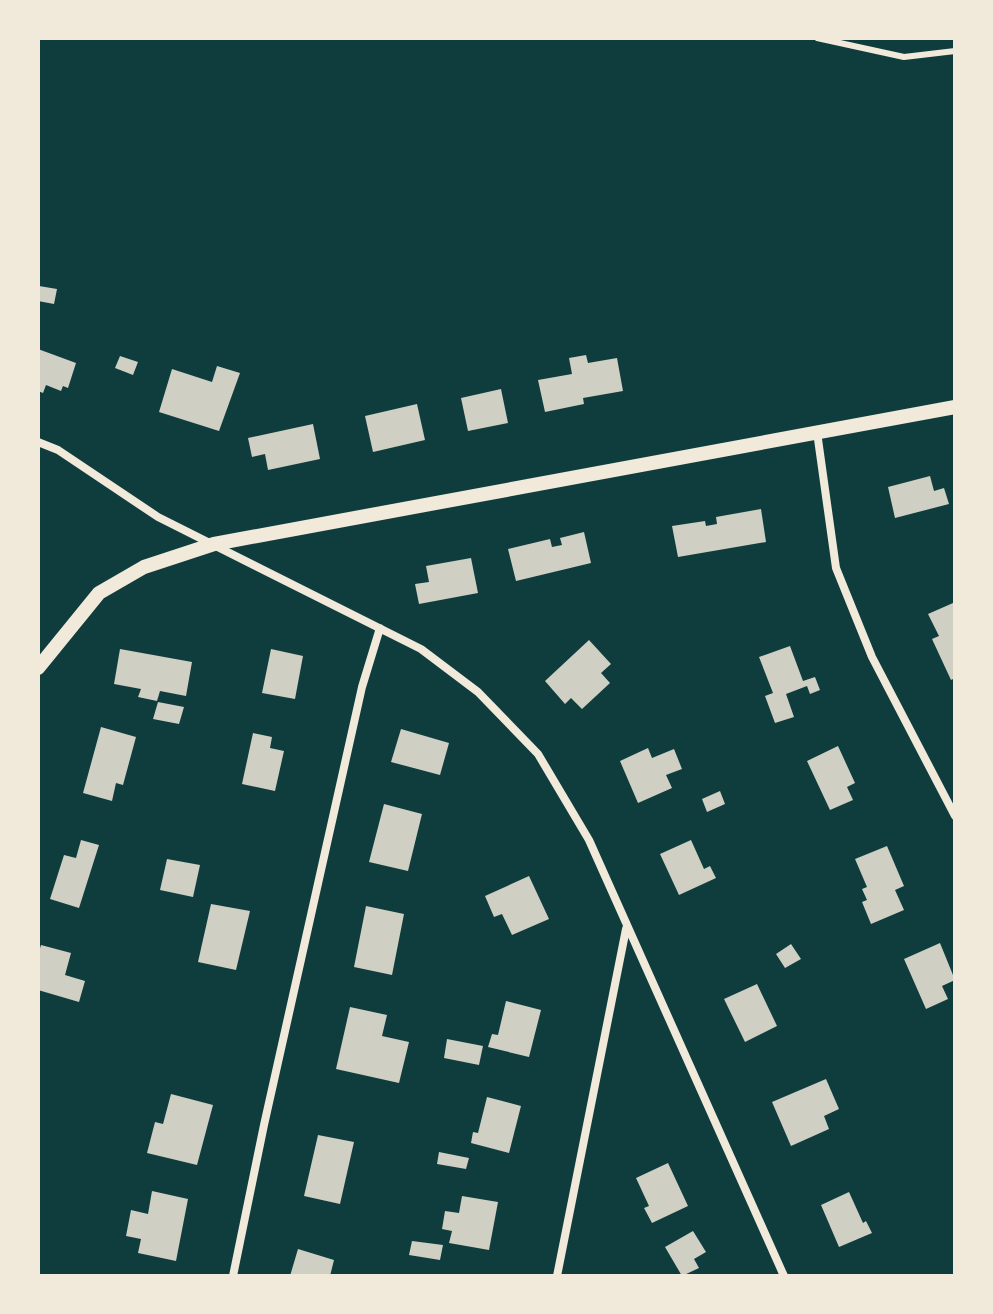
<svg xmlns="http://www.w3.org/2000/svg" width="993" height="1314" font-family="Lato,sans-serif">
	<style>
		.building { fill: #cfcfc3 }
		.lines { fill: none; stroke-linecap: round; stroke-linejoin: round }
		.service { stroke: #f1e9da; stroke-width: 6 }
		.minor { stroke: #f1e9da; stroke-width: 8 }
		.tertiary { stroke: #f1e9da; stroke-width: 14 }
	</style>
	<rect width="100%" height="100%" fill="#0f3d3e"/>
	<path class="building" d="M39 286 57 289 54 304 38 301Z
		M38 349 76 363 68 388 63 386 61 391 46 385 43 393 38 391Z
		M586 355 588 363 617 358 623 391 583 398 584 404 545 412 538 380 572 374 569 358Z
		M120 356 138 362 133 375 115 368Z
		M217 366 240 373 219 431 159 412 172 369 212 382Z
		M501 389 508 423 468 431 461 398Z
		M417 404 425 440 373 452 365 416Z
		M313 424 320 459 268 470 265 454 252 457 248 438Z
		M930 476 934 491 944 488 949 504 895 518 888 487Z
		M761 509 766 542 678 557 672 526 705 521 706 526 717 524 716 517Z
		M584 532 591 563 516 581 508 549 550 539 552 547 562 545 560 538Z
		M471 558 478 593 419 604 415 584 429 582 426 566Z
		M953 603 955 678 951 680 932 639 939 636 928 614Z
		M589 640 611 664 601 673 610 683 582 709 571 698 565 704 545 681Z
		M790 646 803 681 815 677 820 690 810 694 807 686 786 694 794 717 775 723 765 696 773 693 759 657Z
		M120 649 192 662 186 696 160 691 157 701 138 697 141 689 114 684Z
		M271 649 303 656 295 699 262 693Z
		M158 702 184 707 179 724 153 719Z
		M101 727 136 737 123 785 116 783 112 801 83 793Z
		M401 729 449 743 440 775 391 762Z
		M253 733 272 737 270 748 284 751 275 791 242 784Z
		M838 746 855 783 847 787 853 800 830 810 807 761Z
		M648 748 652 758 674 749 682 769 666 775 672 788 638 803 620 761Z
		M720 791 725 804 707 812 702 799Z
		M384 804 422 814 408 871 369 862Z
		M81 840 99 845 79 908 50 899 64 855 76 858Z
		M691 840 704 869 710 866 716 878 679 895 660 854Z
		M887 846 904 886 895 890 904 910 871 924 862 902 867 900 862 889 867 887 855 859Z
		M167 859 200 865 193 897 160 890Z
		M529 876 549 919 512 935 502 914 494 917 485 896Z
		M211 904 250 911 236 970 198 962Z
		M366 906 404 914 392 975 354 967Z
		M940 943 955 980 942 986 948 999 926 1009 904 959Z
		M791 944 801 959 785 968 776 954Z
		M41 945 71 953 65 975 85 981 79 1002 38 990V955Z
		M757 984 777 1026 745 1042 724 999Z
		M506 1001 541 1010 529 1057 488 1047 492 1034 498 1035Z
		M350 1007 387 1015 382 1036 409 1042 399 1083 336 1069Z
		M447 1039 483 1046 479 1065 444 1058Z
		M826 1079 839 1109 824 1116 829 1129 791 1146 772 1102Z
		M171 1094 213 1105 197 1165 147 1153 155 1122 163 1124Z
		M487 1097 521 1106 509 1153 471 1143 473 1132 478 1133Z
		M318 1135 354 1142 340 1204 304 1196Z
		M439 1152 469 1158 466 1169 437 1164Z
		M668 1163 688 1206 652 1223 644 1208 649 1206 636 1178Z
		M152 1191 188 1199 176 1261 138 1253 141 1239 126 1236 131 1210 148 1214Z
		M849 1192 863 1223 866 1221 872 1233 839 1247 821 1205Z
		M462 1196 498 1202 489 1250 449 1243 452 1231 442 1229 445 1211 459 1213Z
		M693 1231 706 1252 694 1259 699 1268 682 1276 665 1247Z
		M412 1241 443 1245 440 1260 409 1255Z
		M298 1249 334 1260 330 1276H290Z"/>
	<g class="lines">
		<path class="service" d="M817 38 904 57 955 51"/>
		<path class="minor" d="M817 432 836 568 872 657 955 816
			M38 442 58 450 158 517 421 649 478 692 538 754 589 840 784 1276
			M233 1276 264 1125 362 687 380 628
			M557 1276 626 929"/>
		<path class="tertiary" d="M38 668 99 593 144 567 214 544 955 407"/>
	</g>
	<rect width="993" height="1314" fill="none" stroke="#f1e9da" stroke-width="80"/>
</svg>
